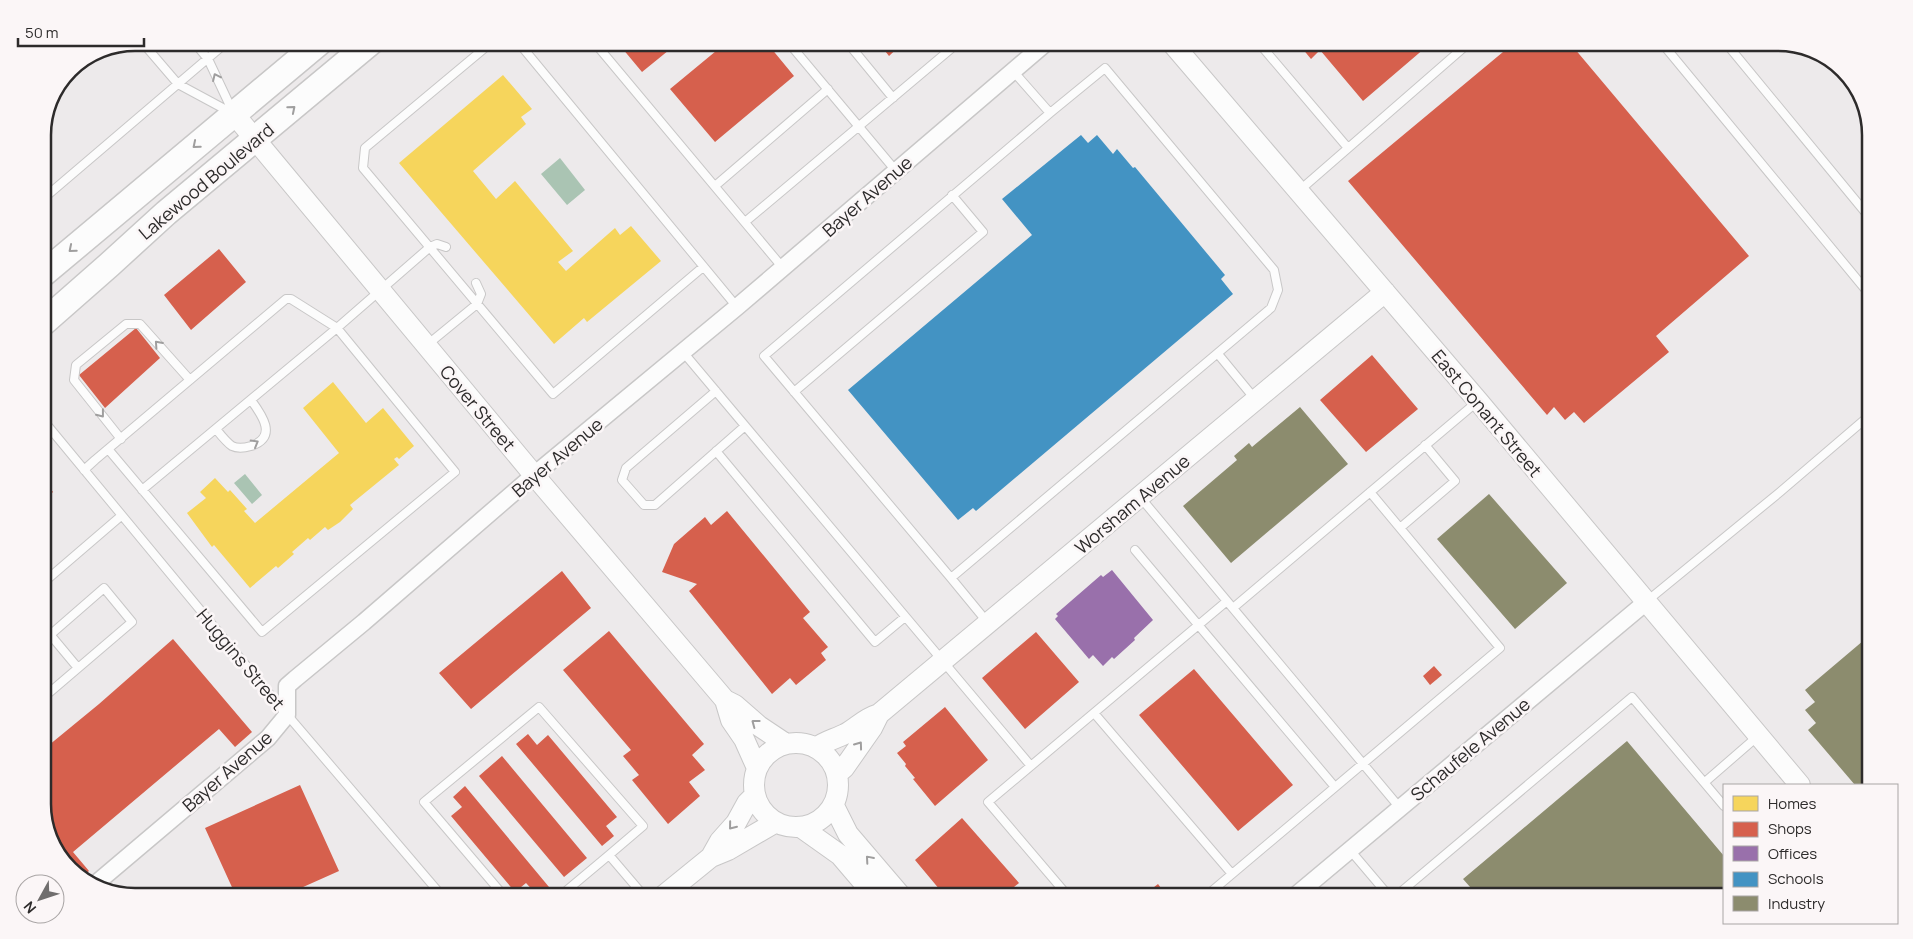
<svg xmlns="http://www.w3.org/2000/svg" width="1913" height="939" font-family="Manrope,sans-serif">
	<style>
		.water { fill: #aac4b3 }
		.homes { fill: #f6d55c }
		.shops { fill: #d6604d }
		.offices { fill: #9970ab }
		.schools { fill: #4393c3 }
		.industry { fill: #8c8c6e }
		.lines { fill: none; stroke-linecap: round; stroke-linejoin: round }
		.service-casing { stroke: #c8c7c7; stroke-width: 10 }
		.minor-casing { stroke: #c8c7c7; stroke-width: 19 }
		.tertiary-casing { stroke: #c8c7c7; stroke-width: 22 }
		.primary-casing { stroke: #c8c7c7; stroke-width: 28 }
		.service { stroke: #fcfcfc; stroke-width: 8 }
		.minor { stroke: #fcfcfc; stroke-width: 16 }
		.tertiary { stroke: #fcfcfc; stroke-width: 20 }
		.primary { stroke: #fcfcfc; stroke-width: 25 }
		.oneway { stroke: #9f9e9e }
		.labels { text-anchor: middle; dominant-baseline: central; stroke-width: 5; stroke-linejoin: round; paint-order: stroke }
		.street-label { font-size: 18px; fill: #2d2b2b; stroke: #fbf6f7 }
		.rim { fill: none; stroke: #2d2b2b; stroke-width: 2.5 }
	</style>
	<rect width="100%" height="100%" fill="#edeaeb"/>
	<path class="water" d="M560 158 585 190 567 205 541 174Z
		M245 474 262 495 252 504 234 483Z"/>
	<path class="homes" d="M503 75 532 109 521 117 526 124 473 171 496 199 515 181 573 251 558 262 566 271 615 228 620 235 631 226 661 261 587 322 584 318 554 344 399 163Z
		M333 382 366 423 383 408 414 446 399 459 397 457 394 459 399 465 350 505 353 509 340 522 328 530 325 527 310 540 308 538 292 552 294 554 278 568 276 566 250 588 214 545 212 547 187 513 206 498 200 492 215 478 228 492 230 490 247 509 244 511 255 523 339 453 303 408Z"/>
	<path class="shops" d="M617 42H672L674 46 642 72Z
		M709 42H766L794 76 715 142 670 89 716 51Z
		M878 42H904L889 56Z
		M1297 42H1432L1363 101 1320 50 1311 59Z
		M1515 42H1569L1749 256 1656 336 1669 352 1584 423 1574 412 1565 420 1554 407 1547 415 1348 181Z
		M219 249 246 282 191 330 164 295Z
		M136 328 160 358 105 408 79 375Z
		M1372 355 1418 409 1366 452 1320 400Z
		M43 479 53 492 46 498 49 502 43 508Z
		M727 511 810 612 803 618 828 647 821 653 826 660 796 685 790 678 772 694 689 591 697 584 662 572 674 544 705 517 711 525Z
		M562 571 591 608 471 709 439 673Z
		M609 631 704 744 692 755 705 770 689 782 700 796 668 824 632 780 639 775 623 756 631 750 563 670Z
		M1036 632 1079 682 1025 729 982 678Z
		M173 639 252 732 235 747 219 729 73 852 89 871 82 877 58 856 43 810V750L99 704Z
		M1434 666 1442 675 1430 685 1423 676Z
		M1194 669 1293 785 1238 831 1139 715Z
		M945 707 988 760 935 806 913 779 915 778 905 766 906 764 897 753 906 746 903 742Z
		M528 734 537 745 548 735 617 817 606 826 614 836 602 846 516 744Z
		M502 756 587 858 564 877 479 776Z
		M300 785 339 871 283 896H236L205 828Z
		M465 786 549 887 538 896 526 883 515 892 451 816 462 807 453 797Z
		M962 818 1019 883 1003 896H945L915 860Z
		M1158 884 1167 896H1147L1145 894Z"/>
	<path class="offices" d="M1112 570 1153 620 1134 638 1135 640 1114 659 1112 657 1103 666 1093 655 1089 659 1055 619 1058 616 1056 614 1101 575 1103 577Z"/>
	<path class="schools" d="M1081 135 1088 143 1097 135 1113 154 1117 149 1133 168 1135 167 1225 275 1221 279 1233 294 976 511 973 508 958 520 848 390 1032 235 1002 199Z"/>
	<path class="industry" d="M1300 407 1348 464 1231 563 1183 506 1237 460 1234 456 1249 443 1252 447Z
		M1489 494 1567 583 1515 629 1437 539Z
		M1870 635V785H1855L1808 730 1816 723 1805 710 1815 702 1805 690Z
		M1627 741 1724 856V896H1478L1463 879Z"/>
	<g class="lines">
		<g class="service-casing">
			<path id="service" d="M142 42 178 84 230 112
				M194 42 208 59 232 110
				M492 42 365 148 363 168 553 394 703 267
				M518 42 737 307
				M594 42 783 268
				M788 42 896 171
				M847 42 893 98
				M1258 42 1348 148
				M1661 42 1870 295
				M1725 42 1870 218
				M1013 71 1050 113 1105 68 1274 270 1278 290 1271 308 951 578 764 356 1050 113
				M715 186 828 89
				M1300 190 1470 42
				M43 199 227 42
				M745 222 959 42
				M427 345 477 304 481 294 476 283
				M683 352 1031 766
				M1218 354 1255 399
				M716 391 626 468 622 480 644 505H655L745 426
				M794 392 983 232 952 195
				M43 420 278 704 442 896
				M216 429C220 434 226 442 232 446 238 449 244 448 251 446 278 437 262 415 251 400
				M121 439 74 380 76 365 126 324H140L190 380
				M716 451 875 642 905 617
				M84 470 95 460 286 299H291L337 328 455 472 262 632 108 449
				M142 490 337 328 430 247 437 244 446 247
				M1140 497 1400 808
				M1400 528 1455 481 1425 445
				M1135 550 1335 787
				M951 578 988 623
				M43 583 121 516
				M1647 601 1780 492 1870 415
				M1233 608 1478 401
				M43 626 78 668
				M43 698 132 622 104 588 50 635
				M1094 713 1232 874
				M1705 782 1758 736
				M1350 850 1389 896
				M504 896 424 802 539 707 643 826 609 855 644 896
				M560 896 609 855
				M1068 896 988 802 1227 601
				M1206 896 1500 648 1370 492
				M1396 896 1632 697 1724 806"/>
		</g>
		<g class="minor-casing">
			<path id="minor" d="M93 886 268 738 287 715V686L295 679 364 622 534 475 737 307 1047 42
				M1295 896 1645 603"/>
		</g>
		<g class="tertiary-casing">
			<path id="tertiary" d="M1171 42 1478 401 1800 785
				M234 114 534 475 725 700 731 720 744 739 757 768
				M725 700 735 705 759 726 786 744
				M754 785a42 42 0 1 1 84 0a42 42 0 1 1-84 0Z
				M816 748C825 741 835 739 845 734 858 727 863 719 879 714L1385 292
				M837 774 844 768 872 728 879 714
				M834 806 848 834 901 896
				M802 828 840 855 875 896
				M711 857 720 841 736 823 747 803 755 795
				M663 896 711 857 728 850 776 822"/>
		</g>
		<g class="primary-casing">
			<path id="primary" d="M43 274 320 42
				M43 323 109 265 166 213 371 42"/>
		</g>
		<use href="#service" class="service"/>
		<use href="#minor" class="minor"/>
		<use href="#tertiary" class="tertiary"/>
		<use href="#primary" class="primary"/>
	</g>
	<defs><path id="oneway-chevron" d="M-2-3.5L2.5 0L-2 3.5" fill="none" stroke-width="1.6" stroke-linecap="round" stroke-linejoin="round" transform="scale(1.25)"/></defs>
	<g class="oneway">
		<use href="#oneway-chevron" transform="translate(216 77) rotate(-115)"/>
		<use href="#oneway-chevron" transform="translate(292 109) rotate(-40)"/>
		<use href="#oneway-chevron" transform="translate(196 145) rotate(140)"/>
		<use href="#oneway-chevron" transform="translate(72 249) rotate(140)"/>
		<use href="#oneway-chevron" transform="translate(158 344) rotate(-132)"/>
		<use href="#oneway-chevron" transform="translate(101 414) rotate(52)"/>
		<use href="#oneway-chevron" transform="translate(255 443) rotate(-30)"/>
		<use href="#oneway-chevron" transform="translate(755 723) rotate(-143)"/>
		<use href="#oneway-chevron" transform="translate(859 745) rotate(-54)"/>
		<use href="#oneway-chevron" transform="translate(732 826) rotate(129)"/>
		<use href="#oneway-chevron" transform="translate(869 859) rotate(-131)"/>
	</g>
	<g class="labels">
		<g class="street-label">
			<text transform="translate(206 181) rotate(-40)">Lakewood Boulevard</text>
			<text transform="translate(867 196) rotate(-41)">Bayer Avenue</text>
			<text transform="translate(478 408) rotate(50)">Cover Street</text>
			<text transform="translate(1487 413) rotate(50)">East Conant Street</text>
			<text transform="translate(557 457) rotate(-40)">Bayer Avenue</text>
			<text transform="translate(1132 504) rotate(-40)">Worsham Avenue</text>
			<text transform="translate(241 659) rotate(50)">Huggins Street</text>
			<text transform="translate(1470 749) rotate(-40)">Schaufele Avenue</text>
			<text transform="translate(227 771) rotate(-41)">Bayer Avenue</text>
		</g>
	</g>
	<path d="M0 0H1913V939H0ZM135 51H1778A84 84 0 0 1 1862 135V804A84 84 0 0 1 1778 888H135A84 84 0 0 1 51 804V135A84 84 0 0 1 135 51Z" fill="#fbf6f7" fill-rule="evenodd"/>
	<path class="rim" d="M135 51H1778A84 84 0 0 1 1862 135V804A84 84 0 0 1 1778 888H135A84 84 0 0 1 51 804V135A84 84 0 0 1 135 51Z"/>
	<rect x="1723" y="784" width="175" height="140" fill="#fbf6f7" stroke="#a9a5a5"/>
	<rect x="1733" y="796" width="25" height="15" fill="#f6d55c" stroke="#a9a5a5"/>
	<text x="1768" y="809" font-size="15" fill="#2d2b2b">Homes</text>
	<rect x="1733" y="822" width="25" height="15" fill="#d6604d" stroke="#a9a5a5"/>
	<text x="1768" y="834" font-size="15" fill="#2d2b2b">Shops</text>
	<rect x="1733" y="846" width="25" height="15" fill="#9970ab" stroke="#a9a5a5"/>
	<text x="1768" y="859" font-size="15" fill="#2d2b2b">Offices</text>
	<rect x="1733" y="872" width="25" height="15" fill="#4393c3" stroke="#a9a5a5"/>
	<text x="1768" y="884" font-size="15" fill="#2d2b2b">Schools</text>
	<rect x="1733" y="896" width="25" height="15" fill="#8c8c6e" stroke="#a9a5a5"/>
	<text x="1768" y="909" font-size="15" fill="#2d2b2b">Industry</text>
	<g transform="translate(40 899) rotate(230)"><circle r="24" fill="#fbf6f7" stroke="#a9a5a5"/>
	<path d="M0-4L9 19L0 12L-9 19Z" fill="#706e6e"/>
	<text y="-8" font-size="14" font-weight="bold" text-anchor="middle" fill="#2d2b2b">N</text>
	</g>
	<path d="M18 38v8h126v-8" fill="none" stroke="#2d2b2b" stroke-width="2.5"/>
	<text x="25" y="38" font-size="15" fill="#2d2b2b" stroke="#fbf6f7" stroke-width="4" paint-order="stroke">50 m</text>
</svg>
